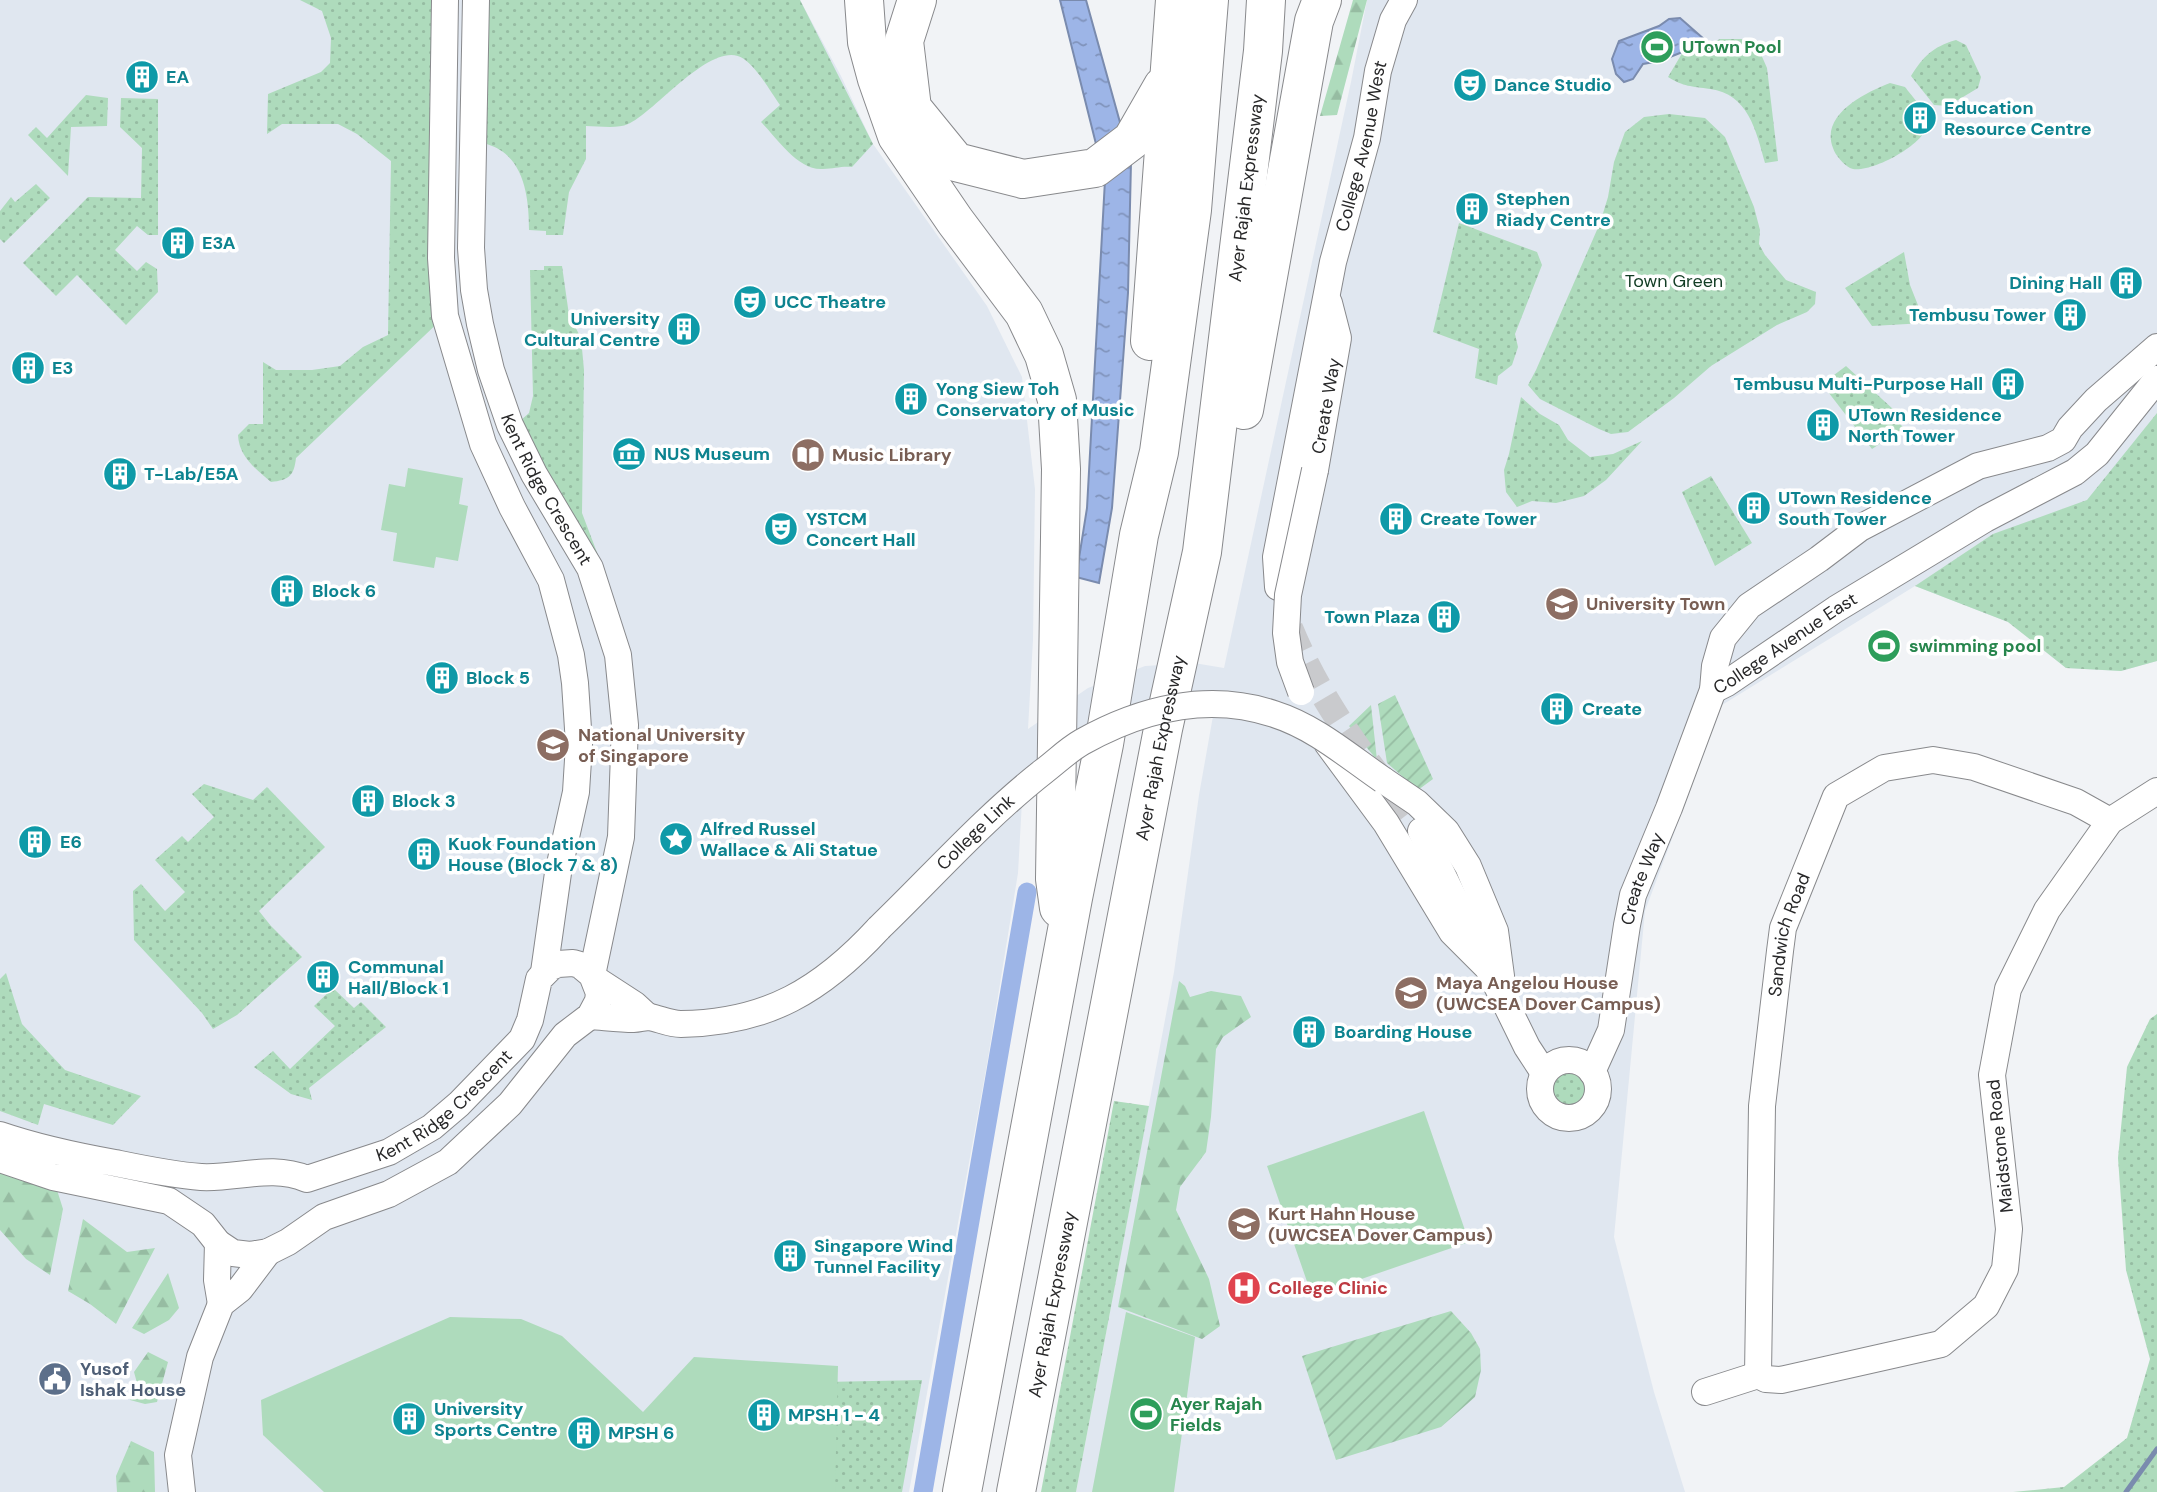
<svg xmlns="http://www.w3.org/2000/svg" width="2157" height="1492" font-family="'DM Sans',sans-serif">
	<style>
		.built { fill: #e0e7f0 }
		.grass { fill: url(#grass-dots) }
		.forest { fill: url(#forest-firs) }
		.garden { fill: url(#garden-furrows) }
		.pitch { fill: #aedbbc }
		.water { fill: url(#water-ripples); stroke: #7a8bae; stroke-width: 2 }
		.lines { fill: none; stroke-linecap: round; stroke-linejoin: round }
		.stream { stroke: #7a8bae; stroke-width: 5 }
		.canal { stroke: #9db5e7; stroke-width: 19 }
		.minor-tunnel { stroke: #c9cacd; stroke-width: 26; stroke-dasharray: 26 13; stroke-linecap: butt }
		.minor-casing { stroke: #88898c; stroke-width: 28 }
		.highway-casing { stroke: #88898c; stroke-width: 40 }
		.minor { stroke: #fff; stroke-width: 26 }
		.highway { stroke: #fff; stroke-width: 38 }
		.minor-bridge-casing { stroke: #88898c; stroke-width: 28; stroke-linecap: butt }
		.minor-bridge { stroke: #fff; stroke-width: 26 }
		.labels { text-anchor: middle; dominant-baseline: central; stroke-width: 7; stroke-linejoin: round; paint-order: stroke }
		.leisure-label { font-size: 18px; font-weight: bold; fill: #27864d; stroke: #fff; text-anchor: start }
		.culture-label { font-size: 18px; font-weight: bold; fill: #0d838f; stroke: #fff; text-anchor: start }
		.street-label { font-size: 18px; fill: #282829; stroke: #fff }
		.park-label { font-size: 18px; fill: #133d25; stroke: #fff }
		.education-label { font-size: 18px; font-weight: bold; fill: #785e54; stroke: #fff; text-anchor: start }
		.health-label { font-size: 18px; font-weight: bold; fill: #be3a42; stroke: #fff; text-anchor: start }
		.service-label { font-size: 18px; font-weight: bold; fill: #4e5e75; stroke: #fff; text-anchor: start }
	</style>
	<defs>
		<pattern id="grass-dots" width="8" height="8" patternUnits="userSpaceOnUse" patternTransform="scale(1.75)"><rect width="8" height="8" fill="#aedbbc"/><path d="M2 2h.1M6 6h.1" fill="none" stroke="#96bca2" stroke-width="1.8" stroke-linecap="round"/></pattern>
		<pattern id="forest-firs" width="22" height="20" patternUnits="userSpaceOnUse" patternTransform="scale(1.75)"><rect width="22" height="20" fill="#aedbbc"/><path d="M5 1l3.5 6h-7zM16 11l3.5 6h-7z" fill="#96bca2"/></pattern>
		<pattern id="garden-furrows" width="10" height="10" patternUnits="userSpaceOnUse" patternTransform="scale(1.75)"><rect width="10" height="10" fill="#aedbbc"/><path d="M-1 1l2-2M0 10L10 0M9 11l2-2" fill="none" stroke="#96bca2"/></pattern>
		<pattern id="water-ripples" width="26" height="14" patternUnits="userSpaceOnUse" patternTransform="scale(1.75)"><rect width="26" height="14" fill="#9db5e7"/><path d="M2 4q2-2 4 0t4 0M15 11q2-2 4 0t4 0" fill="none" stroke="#8093bb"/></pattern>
	</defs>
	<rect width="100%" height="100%" fill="#f1f3f6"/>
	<path class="built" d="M0 0H800L841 76 873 144 987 306 1022 377 1035 489 1033 640 1028 729 1088 688 1145 666 1194 663 1224 668 1351 82 1367 0H2157V661L2121 671 2066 668 2008 622 1915 586 1722 705 1645 911 1614 1237 1654 1392 1685 1492H1076L1174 972 1199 795 1213 716 1184 715 1132 732 1079 758 1022 801 1018 873 987 1064 909 1492H0Z"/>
	<path class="grass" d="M300 0H445V316L296 458C294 476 289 480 271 482 255 468 239 457 238 435L249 424H263V362L276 370H312L340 366 363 347 388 335 391 161 357 134 338 124H282L267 134 268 94 321 72 330 63 331 38 322 11Z
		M476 0H800L873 144 852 167C841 166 834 169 823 169 798 171 777 138 761 122L780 105C771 92 757 68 744 59 713 37 656 112 628 124 618 129 598 126 586 126V159L569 192 563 235H546V231L529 230C529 203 526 166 500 150 493 145 482 143 474 140Z
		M1720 39H1747L1760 52 1767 68 1778 161 1765 163C1756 130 1748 94 1710 89 1691 86 1684 87 1668 77L1684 50 1701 48Z
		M1956 40 1966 45 1981 77 1978 88 1948 106 1934 105 1911 76C1923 57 1932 47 1956 40Z
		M1890 83 1905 87C1912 96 1926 111 1927 123 1929 143 1867 176 1850 168 1844 165 1835 155 1833 148 1820 115 1864 93 1890 83Z
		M86 95 108 98 107 126 71 127 68 176 28 135 36 127 47 138Z
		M121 98 158 99V235H148L137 226 115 250 137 271 146 262 157 269 158 292 126 325 77 275 56 296 23 263 88 197 141 198 142 148 120 127Z
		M1669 114 1705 118 1725 137 1754 207 1760 230 1759 244 1765 255 1786 280 1816 292 1815 304 1807 312 1777 325 1711 366 1674 398 1628 432 1611 434 1599 429 1540 399 1528 385 1536 370 1600 223 1608 197 1614 162 1625 132 1644 117Z
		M36 184 50 198 4 243 0 239V211L11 197 15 202Z
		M1459 223 1537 252 1542 265 1515 334 1518 347 1512 365 1498 376 1497 385 1475 378 1479 349 1433 332Z
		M1904 252 1910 285 1925 323 1872 326 1845 288Z
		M544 266H562L569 315 581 338 584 370 582 513 601 563 590 568 520 421 529 413 533 396 530 270H544Z
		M1846 366 1894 410 1896 420 1904 428 1872 449 1822 384Z
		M1521 397 1540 414 1559 425 1568 440 1590 457 1613 454 1642 441 1606 480 1584 496 1556 503 1532 501 1517 507 1506 492 1504 470 1509 454Z
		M2157 413V661L2121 671 2066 668 2008 622 1915 586 1993 534 2087 500Z
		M1711 476 1752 543 1715 566 1682 492Z
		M204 784 253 800 267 787 325 847 259 911 271 926 302 957 237 1015 213 1029 202 1013 134 940 133 891 141 884 165 911 185 892 155 860 182 836 188 842 214 817 192 794Z
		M6 973 22 1024 65 1070 141 1096 113 1125 44 1104 38 1125 0 1111V979Z
		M333 988 354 1008 361 1002 386 1027 309 1088 312 1100 291 1094 254 1067 273 1051 290 1069 335 1026 314 1006Z
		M2157 1014V1492H2013L2064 1487 2127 1438 2150 1359 2126 1270 2118 1158 2127 1067 2150 1019Z
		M1549 1089a20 20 0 1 1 40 0a20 20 0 1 1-40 0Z
		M1114 1101 1149 1106 1076 1492H1041Z
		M922 1380 902 1492H822L824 1382Z"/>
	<path class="forest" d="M1353 0H1367L1337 115 1320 116Z
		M1179 981 1185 986 1190 997 1211 991 1241 996 1251 1017 1223 1037 1216 1049 1211 1117 1206 1152 1180 1187 1176 1210 1209 1279 1220 1326 1202 1339 1118 1307Z
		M0 1171 57 1190 63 1209 50 1275 26 1259 0 1230Z
		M83 1219 127 1252 155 1248 116 1324 90 1304 68 1291Z
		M168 1273 179 1308 169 1320 144 1334 132 1328Z
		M148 1352 168 1362 157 1402 145 1404 130 1400 137 1383 134 1372Z
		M131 1441 154 1452 155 1492H117L116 1476Z"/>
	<path class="garden" d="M1395 695 1433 779 1418 790 1387 763 1378 704Z
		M1371 705 1377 760 1349 726Z
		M1451 1311 1471 1333 1480 1349 1481 1370 1475 1397 1441 1427 1336 1460 1302 1356Z"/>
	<path class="pitch" d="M408 468 463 478 459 504 468 506 458 561 436 557 434 568 393 561 397 533 381 530 389 484 405 487Z
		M1424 1111 1469 1242 1312 1296 1267 1166Z
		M1126 1312 1195 1337 1174 1492H1092Z
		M450 1317 521 1319 562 1336 643 1412 694 1357 838 1366 835 1492H324L263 1435 261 1400Z"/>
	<path class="water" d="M1060 0H1086L1131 162 1128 293 1112 508 1099 583 1076 577 1087 508 1105 180Z
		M1680 18 1705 40V43L1660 61 1643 64 1633 79 1624 82 1616 74 1612 59 1619 41 1659 26 1669 19Z"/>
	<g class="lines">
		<path class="stream" d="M2126 1492 2157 1449"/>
		<path class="canal" d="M923 1492 1027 892"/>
		<path class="minor-tunnel" d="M1290 628C1323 708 1369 764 1421 831"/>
		<g class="minor-casing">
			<g id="minor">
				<path d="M445 0 441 258 445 316 483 444 512 507 551 580 571 655 575 683 579 744 576 792 558 873 544 972"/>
				<path id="s1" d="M476 0 471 248 474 290 480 324 491 370 510 425 534 474 590 568 618 655 625 725 621 837 592 975"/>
				<path id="s2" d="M1315 470 1338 338 1329 303"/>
				<path id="s3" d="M1278 587 1276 557 1333 262 1367 138 1378 71 1393 20 1404 0"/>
				<path id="s4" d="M1713 690 1727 683 1836 609 1985 519 2075 472 2097 454 2157 379"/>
				<path d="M1327 743 1386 823 1452 932 1491 971"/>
				<path d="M1383 780 1417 803 1446 831 1468 866 1495 931 1501 976"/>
				<path d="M1421 831 1527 1047 1544 1073"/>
				<path d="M595 979 635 1005 648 1017"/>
				<path d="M590 1016C605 1017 619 1019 634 1019 639 1019 644 1017 650 1017 660 1019 670 1024 681 1024 767 1023 822 990 879 928"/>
				<circle cx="1569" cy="1089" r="29"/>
				<path id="s5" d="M1592 1072 1611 1030 1627 925 1633 895 1669 808 1713 690 1715 666 1723 638 1749 606 1819 559 1860 528 1978 466 2048 448 2063 440 2070 428 2096 400 2157 347"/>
				<path id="s6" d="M0 1135C38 1148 76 1156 115 1163 144 1169 172 1175 201 1177 238 1179 271 1164 307 1179L389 1152 432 1127 459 1104 522 1039 530 1020 539 979 551 967 558 964 573 963 580 965 592 975 599 993 598 1001 590 1016 565 1035 510 1104 448 1162 389 1194 324 1217 288 1242 268 1252 250 1255 233 1253 218 1243 203 1224 169 1201 53 1177 0 1159"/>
				<path d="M218 1243 217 1280 221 1304"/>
				<path id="s7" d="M1758 1375 1762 1106 1780 951 1783 928 1836 796 1884 768 1933 760 1974 767 2076 802 2110 821"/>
				<path d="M1758 1375 1766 1379 1781 1380 1941 1344 1986 1306 2005 1269 2009 1229 1992 1075 2008 989 2047 910 2110 821 2157 791"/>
				<path d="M1705 1392 1758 1375"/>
				<path d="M182 1492 178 1455 200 1357 221 1304 240 1289 268 1252"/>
			</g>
		</g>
		<g class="highway-casing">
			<g id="highway">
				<path d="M864 0 867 42 877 79 897 136 955 221 1024 313 1044 355 1057 400 1061 469 1055 879 1059 908"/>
				<path d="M917 0 904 41 912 108 956 162 1023 179 1095 168 1132 140 1163 86"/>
				<path d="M1150 341 1175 0"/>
				<path d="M1244 410 1314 21 1322 0"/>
				<path d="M962 1492 1073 898 1104 744 1139 535 1159 452 1192 210 1209 0"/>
				<path id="s8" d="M1016 1492 1163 729 1202 552 1263 51 1266 0"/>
			</g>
		</g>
		<use href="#minor" class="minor"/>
		<use href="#highway" class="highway"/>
		<g class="minor-bridge-casing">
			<g id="minor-bridge">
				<path d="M1301 692 1290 662 1286 633 1288 595 1315 470"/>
				<path id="s9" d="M879 928C933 876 984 818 1044 771 1056 762 1068 750 1082 742 1141 709 1208 692 1274 714 1315 727 1348 756 1383 780"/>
			</g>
		</g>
		<use href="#minor-bridge" class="minor-bridge"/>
	</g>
	<defs>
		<g id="stadium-disc" transform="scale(1.75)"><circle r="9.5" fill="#2e9e5b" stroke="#fff"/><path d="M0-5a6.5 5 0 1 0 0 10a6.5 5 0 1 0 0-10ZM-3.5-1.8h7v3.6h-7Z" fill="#fff"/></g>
		<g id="building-disc" transform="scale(1.75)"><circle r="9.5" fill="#0f9aa8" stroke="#fff"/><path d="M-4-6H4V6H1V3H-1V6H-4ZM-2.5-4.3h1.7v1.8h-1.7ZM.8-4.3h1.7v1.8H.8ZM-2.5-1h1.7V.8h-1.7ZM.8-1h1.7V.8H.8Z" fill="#fff"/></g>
		<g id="theatre-disc" transform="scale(1.75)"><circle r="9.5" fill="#0f9aa8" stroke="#fff"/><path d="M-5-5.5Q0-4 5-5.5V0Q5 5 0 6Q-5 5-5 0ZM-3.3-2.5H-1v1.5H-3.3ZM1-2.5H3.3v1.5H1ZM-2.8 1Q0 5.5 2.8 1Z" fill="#fff"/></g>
		<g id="museum-disc" transform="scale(1.75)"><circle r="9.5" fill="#0f9aa8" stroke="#fff"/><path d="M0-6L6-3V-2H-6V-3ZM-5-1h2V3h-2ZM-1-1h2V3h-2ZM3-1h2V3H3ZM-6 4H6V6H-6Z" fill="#fff"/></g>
		<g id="library-disc" transform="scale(1.75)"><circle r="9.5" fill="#8d6e63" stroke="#fff"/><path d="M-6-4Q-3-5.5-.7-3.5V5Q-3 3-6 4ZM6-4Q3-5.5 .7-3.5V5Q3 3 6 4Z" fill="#fff"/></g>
		<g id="university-disc" transform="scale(1.75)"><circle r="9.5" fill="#8d6e63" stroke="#fff"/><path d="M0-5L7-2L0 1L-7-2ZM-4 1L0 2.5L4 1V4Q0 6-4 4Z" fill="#fff"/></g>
		<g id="sight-disc" transform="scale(1.75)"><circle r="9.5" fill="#0f9aa8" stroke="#fff"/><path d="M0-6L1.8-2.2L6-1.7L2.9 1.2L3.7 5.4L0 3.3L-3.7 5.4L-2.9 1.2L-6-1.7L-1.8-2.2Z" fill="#fff"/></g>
		<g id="school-disc" transform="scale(1.75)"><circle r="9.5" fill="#8d6e63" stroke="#fff"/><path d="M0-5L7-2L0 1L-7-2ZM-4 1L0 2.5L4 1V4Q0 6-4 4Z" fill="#fff"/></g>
		<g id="hospital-disc" transform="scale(1.75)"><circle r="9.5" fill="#e0444e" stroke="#fff"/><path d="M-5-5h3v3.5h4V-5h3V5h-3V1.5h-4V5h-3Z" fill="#fff"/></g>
		<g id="civic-disc" transform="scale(1.75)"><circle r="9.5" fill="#5c6f8a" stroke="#fff"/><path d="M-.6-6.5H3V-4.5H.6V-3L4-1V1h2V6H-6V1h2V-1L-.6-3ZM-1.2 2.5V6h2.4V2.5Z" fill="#fff"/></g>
	</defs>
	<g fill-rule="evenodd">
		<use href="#stadium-disc" x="1657" y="47"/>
		<use href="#building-disc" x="142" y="77"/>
		<use href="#theatre-disc" x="1470" y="85"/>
		<use href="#building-disc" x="1920" y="118"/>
		<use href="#building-disc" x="1472" y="209"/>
		<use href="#building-disc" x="178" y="243"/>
		<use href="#building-disc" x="2126" y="283"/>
		<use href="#theatre-disc" x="750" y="302"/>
		<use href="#building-disc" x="2070" y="315"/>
		<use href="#building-disc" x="684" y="329"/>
		<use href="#building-disc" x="28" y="368"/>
		<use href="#building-disc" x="2008" y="384"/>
		<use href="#building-disc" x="911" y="399"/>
		<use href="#building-disc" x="1823" y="425"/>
		<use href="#museum-disc" x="629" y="454"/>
		<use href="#library-disc" x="808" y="455"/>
		<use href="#building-disc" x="120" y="474"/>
		<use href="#building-disc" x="1754" y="508"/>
		<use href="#building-disc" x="1396" y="519"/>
		<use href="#theatre-disc" x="781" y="529"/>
		<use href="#building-disc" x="287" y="591"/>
		<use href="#university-disc" x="1562" y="604"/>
		<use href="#building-disc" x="1444" y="617"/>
		<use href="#stadium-disc" x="1884" y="646"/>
		<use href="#building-disc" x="442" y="678"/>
		<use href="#building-disc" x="1557" y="709"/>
		<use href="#university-disc" x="553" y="745"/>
		<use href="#building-disc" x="368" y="801"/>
		<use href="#sight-disc" x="676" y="839"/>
		<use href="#building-disc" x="35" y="842"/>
		<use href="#building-disc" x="424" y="854"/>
		<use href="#building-disc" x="323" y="977"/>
		<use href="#school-disc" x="1411" y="993"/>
		<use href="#building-disc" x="1309" y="1032"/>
		<use href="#school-disc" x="1244" y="1224"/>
		<use href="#building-disc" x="790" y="1256"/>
		<use href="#hospital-disc" x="1244" y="1288"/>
		<use href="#civic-disc" x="55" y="1379"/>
		<use href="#stadium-disc" x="1146" y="1414"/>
		<use href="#building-disc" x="764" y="1415"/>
		<use href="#building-disc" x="409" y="1419"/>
		<use href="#building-disc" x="584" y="1433"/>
	</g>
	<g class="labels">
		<g class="leisure-label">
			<text x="1682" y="47">UTown Pool</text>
			<text x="1909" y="646">swimming pool</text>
			<text x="1170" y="1404">Ayer Rajah<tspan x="1170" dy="21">Fields</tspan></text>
		</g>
		<g class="culture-label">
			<text x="166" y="77">EA</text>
			<text x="1494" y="85">Dance Studio</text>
			<text x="1944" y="108">Education<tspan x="1944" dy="21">Resource Centre</tspan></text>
			<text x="1496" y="199">Stephen<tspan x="1496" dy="21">Riady Centre</tspan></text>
			<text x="202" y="243">E3A</text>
			<text x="2102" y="283" text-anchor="end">Dining Hall</text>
			<text x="774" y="302">UCC Theatre</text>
			<text x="2046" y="315" text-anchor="end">Tembusu Tower</text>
			<text x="660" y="319" text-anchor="end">University<tspan x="660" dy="21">Cultural Centre</tspan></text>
			<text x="52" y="368">E3</text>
			<text x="1983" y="384" text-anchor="end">Tembusu Multi-Purpose Hall</text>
			<text x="936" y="389">Yong Siew Toh<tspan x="936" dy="21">Conservatory of Music</tspan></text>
			<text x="1848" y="415">UTown Residence<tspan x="1848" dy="21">North Tower</tspan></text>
			<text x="654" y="454">NUS Museum</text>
			<text x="144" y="474">T-Lab/E5A</text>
			<text x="1778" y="498">UTown Residence<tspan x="1778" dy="21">South Tower</tspan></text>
			<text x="806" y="519">YSTCM<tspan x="806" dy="21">Concert Hall</tspan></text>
			<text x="1420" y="519">Create Tower</text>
			<text x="312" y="591">Block 6</text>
			<text x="1420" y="617" text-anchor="end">Town Plaza</text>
			<text x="466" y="678">Block 5</text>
			<text x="1582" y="709">Create</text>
			<text x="392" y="801">Block 3</text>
			<text x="700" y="829">Alfred Russel<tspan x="700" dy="21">Wallace &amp; Ali Statue</tspan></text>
			<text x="60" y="842">E6</text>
			<text x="448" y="844">Kuok Foundation<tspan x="448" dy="21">House (Block 7 &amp; 8)</tspan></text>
			<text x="348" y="967">Communal<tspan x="348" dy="21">Hall/Block 1</tspan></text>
			<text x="1334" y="1032">Boarding House</text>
			<text x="814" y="1246">Singapore Wind<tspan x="814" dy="21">Tunnel Facility</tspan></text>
			<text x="434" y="1409">University<tspan x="434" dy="21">Sports Centre</tspan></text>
			<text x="788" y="1415">MPSH 1 - 4</text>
			<text x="608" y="1433">MPSH 6</text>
		</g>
		<g class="street-label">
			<text stroke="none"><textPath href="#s3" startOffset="450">College Avenue West</textPath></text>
			<text stroke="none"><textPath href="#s8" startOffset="1325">Ayer Rajah Expressway</textPath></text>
			<text stroke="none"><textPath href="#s2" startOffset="65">Create Way</textPath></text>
			<text stroke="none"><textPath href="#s1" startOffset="504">Kent Ridge Crescent</textPath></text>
			<text stroke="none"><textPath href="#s4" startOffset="86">College Avenue East</textPath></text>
			<text stroke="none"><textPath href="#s8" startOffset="758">Ayer Rajah Expressway</textPath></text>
			<text stroke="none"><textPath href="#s9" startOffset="136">College Link</textPath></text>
			<text stroke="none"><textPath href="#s5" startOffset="201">Create Way</textPath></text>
			<text stroke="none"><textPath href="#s7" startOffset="443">Sandwich Road</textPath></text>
			<text stroke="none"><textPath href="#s6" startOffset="471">Kent Ridge Crescent</textPath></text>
			<text transform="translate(2000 1146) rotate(-96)">Maidstone Road</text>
			<text stroke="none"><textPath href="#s8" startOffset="191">Ayer Rajah Expressway</textPath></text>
		</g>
		<g class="park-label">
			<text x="1674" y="281">Town Green</text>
		</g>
		<g class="education-label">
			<text x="832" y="455">Music Library</text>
			<text x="1586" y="604">University Town</text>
			<text x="578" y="735">National University<tspan x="578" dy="21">of Singapore</tspan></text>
			<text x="1436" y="983">Maya Angelou House<tspan x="1436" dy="21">(UWCSEA Dover Campus)</tspan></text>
			<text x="1268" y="1214">Kurt Hahn House<tspan x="1268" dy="21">(UWCSEA Dover Campus)</tspan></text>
		</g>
		<g class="health-label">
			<text x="1268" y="1288">College Clinic</text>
		</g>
		<g class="service-label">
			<text x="80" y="1369">Yusof<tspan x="80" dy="21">Ishak House</tspan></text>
		</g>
	</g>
</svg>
